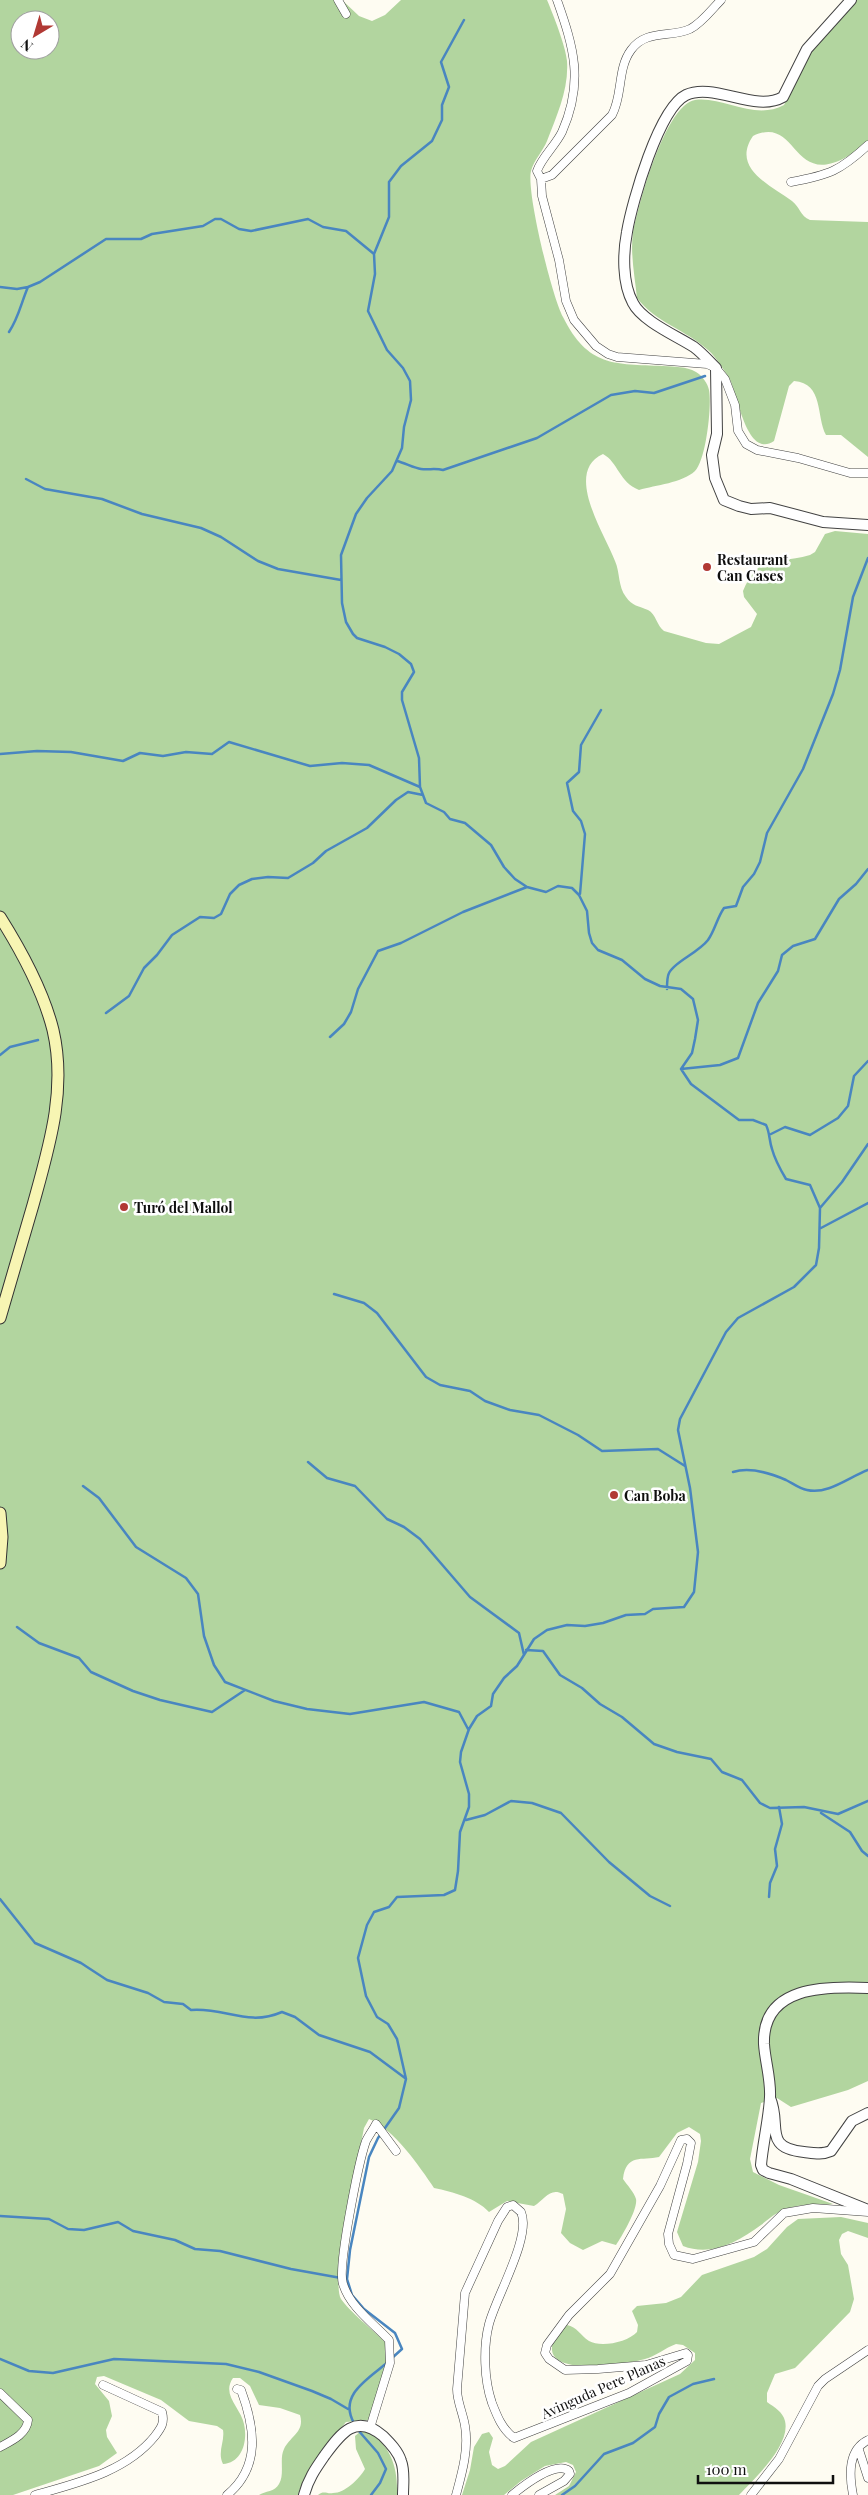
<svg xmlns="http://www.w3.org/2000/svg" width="868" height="2495" font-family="'Playfair Display',serif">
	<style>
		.forest { fill: #b2d59f; fill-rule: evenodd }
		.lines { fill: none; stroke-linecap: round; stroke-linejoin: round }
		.stream { stroke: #4986c0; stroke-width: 2.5 }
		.minor-casing { stroke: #424242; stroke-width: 9 }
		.tertiary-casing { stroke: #424242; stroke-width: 12 }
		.secondary-casing { stroke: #313131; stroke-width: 13 }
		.minor { stroke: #fff; stroke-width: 8 }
		.tertiary { stroke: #fff; stroke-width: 10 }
		.secondary { stroke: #f7f5b3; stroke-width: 11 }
		.poi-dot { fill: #b13934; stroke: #fff; stroke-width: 2 }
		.labels { text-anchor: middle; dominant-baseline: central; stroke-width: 5; stroke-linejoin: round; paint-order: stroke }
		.poi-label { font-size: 14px; font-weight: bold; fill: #0f0f0f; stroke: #fff; text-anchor: start }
		.street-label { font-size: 14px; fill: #0f0f0f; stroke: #fff }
	</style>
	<rect width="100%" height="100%" fill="#fefcf2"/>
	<path class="forest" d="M0 0H342L359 16 372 21 385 15 401 0H547C553 14 566 47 567 61 569 89 557 115 547 141 543 151 534 160 531 171 526 191 552 297 563 317 588 367 614 364 663 366 674 367 686 366 696 372 702 375 708 384 709 390 712 406 706 460 695 471 682 483 656 485 639 490 619 482 618 462 603 454 563 472 605 534 615 561 620 572 618 587 626 597 632 606 639 606 648 610 656 614 657 626 664 631L706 643 719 644 751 627 757 614 744 597 743 591C760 551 778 565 810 555L815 552 825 534 835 531 868 534V2081L848 2090 791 2107 777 2098 761 2103 750 2159 753 2172 779 2185 833 2204C814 2206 803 2202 784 2210 775 2213 769 2219 761 2225 738 2242 711 2257 683 2246L677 2232 698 2162 701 2141 700 2134 689 2127 677 2133 659 2157C642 2161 626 2153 623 2179 627 2185 634 2192 636 2199 638 2209 622 2236 616 2245L602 2241 583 2250 570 2243 561 2233 566 2209 563 2194C550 2187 545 2199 534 2206L507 2201 489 2212C476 2198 453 2192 434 2188 420 2167 393 2128 369 2119L364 2128C359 2155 330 2281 341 2299 349 2311 374 2331 385 2342L387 2362 370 2420 346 2422C329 2443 306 2468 298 2495H259C265 2491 275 2492 279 2484 285 2474 279 2459 284 2449 290 2436 305 2432 300 2415L280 2408 259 2405 250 2386 240 2378H233C221 2395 241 2408 244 2424 248 2441 242 2463 223 2464 217 2452 225 2442 223 2430L217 2426 189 2421 161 2400 104 2376 97 2377 95 2384 109 2401 112 2416 106 2430 107 2437 117 2453 99 2466 13 2495H0ZM20 20H50V50H20Z
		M856 0H868V142C789 206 803 112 753 136 731 168 770 185 792 201 800 207 800 216 810 220L868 222V457L841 435H826C816 417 824 383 794 381L789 386 774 441C746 460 737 390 729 378 723 369 716 357 708 350 686 330 655 322 637 298 635 278 630 253 633 233 638 206 665 105 695 100 723 96 755 121 784 105L811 51Z
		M841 2217 868 2223V2238L848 2231 842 2234 839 2240 841 2254 848 2265 854 2299 850 2312 800 2363 795 2368 775 2374 767 2393V2402C774 2407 783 2412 785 2421 791 2445 754 2479 739 2495H555L569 2486 576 2472 573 2465 566 2462 545 2466 521 2481 504 2495H462L470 2470 474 2447 482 2434 489 2432 493 2438 489 2452 492 2465 498 2469 505 2466 531 2442 680 2374 695 2360V2353L683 2345 676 2344C665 2348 656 2356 645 2359 627 2364 554 2376 552 2350 551 2340 559 2330 567 2325 577 2327 580 2335 589 2341 601 2348 628 2342 637 2332L638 2325 632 2311 637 2306 666 2303 681 2297 702 2275 754 2257 767 2249 787 2227 798 2219Z
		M367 2430C391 2446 398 2467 397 2495H318C324 2490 326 2494 333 2493 345 2493 359 2479 365 2469L356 2449 355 2436 361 2431Z"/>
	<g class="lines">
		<path class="stream" d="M0 287 17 289 28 287
			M9 332C19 317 21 303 28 287L40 282 106 239H141L152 234 203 226 215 219H221L239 229 251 231 308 219 323 227 346 231 374 254
			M397 461C405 463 414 468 421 469 429 470 435 468 443 470L537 438 611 395 635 391 654 393 705 376
			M26 479 45 489 102 499 142 514 201 528 221 537 258 561 278 569 341 580
			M0 754 37 751 71 752 123 761 140 753 163 756 186 752 212 754 229 742 310 766 342 763 369 765 420 787 426 803 444 812 450 819 465 823 491 845 504 867 515 879 527 887 546 892 558 886 572 888 579 895 587 911 589 933 592 943 598 950 622 960 645 979 660 986 681 989 693 999 698 1020 695 1039 692 1053 681 1069 691 1084 739 1120H753L766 1125C770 1133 769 1140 772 1149 775 1160 780 1169 786 1179L810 1185 820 1208 819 1248 816 1265 794 1287 738 1318 726 1332 680 1419 678 1430 690 1488 698 1552 694 1592 684 1607 653 1609 645 1614 626 1615 603 1623 585 1626 567 1625 547 1630 534 1639 517 1666 504 1678 493 1694 491 1706 477 1716 469 1729 461 1752 460 1762 469 1794V1807L460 1832 458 1871 455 1890 444 1895 397 1897 389 1907 374 1912 367 1925 358 1958 366 1996 377 2017 388 2024 397 2039 406 2079 399 2108 378 2138 369 2157 350 2250 347 2279 352 2295 364 2309 395 2333 402 2349 392 2358
			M420 787 419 758 402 700V692L414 672 411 664 399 654 385 647 357 638 353 634 346 622 342 603 341 555 356 514 367 498 392 471 402 448 404 427 411 400 410 381 403 368 387 350 368 311 375 274 374 254 389 217V182L401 166 432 141 442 120V105L449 87 441 62 464 20
			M580 894 585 834 581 821 573 811 567 783 579 772 581 745 601 710
			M667 989C667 984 667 977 669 973 674 962 698 953 708 940 715 930 717 918 724 908L736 906 743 887 754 874 760 862 767 833 803 769 833 694 840 670 853 597 868 558
			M106 1013 129 996 144 968 157 955 172 935 200 917 214 918 221 914 230 894 239 885 252 879 268 877 288 878 313 863 326 851 367 828 396 800 408 792 423 795
			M330 1037 344 1024 351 1012 358 989 378 951 401 943 463 912 527 887
			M0 1055 10 1047 38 1040
			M681 1069 720 1065 738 1058 758 1003 778 971 782 955 793 946 815 939 839 899 856 884 868 869
			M771 1134 785 1127 810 1135 838 1118 848 1106 854 1076 868 1061
			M820 1208 842 1182 868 1144
			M821 1228 868 1203
			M334 1294 364 1303 377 1313 426 1377 440 1385 470 1391 485 1401 510 1410 539 1415 578 1435 602 1451 658 1449 685 1466
			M308 1462 327 1478 355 1486 387 1519 404 1527 420 1539 470 1597 519 1633 524 1655
			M733 1472C749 1467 770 1473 786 1480 792 1483 800 1489 807 1490 828 1495 849 1477 868 1470
			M83 1486 99 1498 136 1547 186 1578 198 1594 204 1636 214 1665 225 1682 274 1701 307 1709 350 1714 424 1702 459 1712 468 1729
			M17 1627 39 1643 79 1658 91 1672 133 1691 160 1700 212 1712 245 1690
			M526 1650 543 1651 560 1675 582 1688 600 1704 622 1717 654 1744 677 1752 711 1759 722 1772 742 1780 760 1803 770 1808 804 1807 838 1814 868 1801
			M821 1813 850 1832 862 1851 868 1856
			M466 1820 485 1815 511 1801 532 1803 561 1813 609 1862 650 1896 670 1906
			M769 1897 770 1883 777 1866 775 1849 782 1824 779 1807
			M0 1899 35 1943 81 1963 107 1980 148 1993 164 2002 183 2004 191 2010C225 2007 247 2027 282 2012L295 2017 319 2035 370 2052 405 2078
			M0 2216 49 2219 68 2229 84 2230 118 2222 133 2231 175 2240 195 2249 220 2251 291 2269 341 2278
			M0 2359 29 2371 53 2373 114 2359 226 2364 259 2372 312 2391 331 2399 348 2409
			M354 2423C338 2395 368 2379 388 2362
			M358 2430 378 2453 386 2469 380 2483 371 2495
			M562 2495 575 2486 604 2454 633 2443 655 2427 659 2414 669 2397 693 2384 714 2379"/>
		<g class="minor-casing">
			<path id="minor" d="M338 0 346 14
				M557 0C574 48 584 82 562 132 555 146 542 157 537 171L541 179 542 196 559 260 566 301 574 320 596 346 608 354 617 357 707 364 716 368 725 379 735 405 738 431 746 444 757 450 798 458 850 473H868
				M541 179 552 175 612 115C623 95 617 69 631 50 646 29 670 38 690 29 702 23 712 9 721 0
				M791 182C829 175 840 171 868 145
				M0 2393 28 2420C27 2434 11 2441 0 2447
				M370 2428 390 2363 389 2340C373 2323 350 2307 343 2284 337 2268 359 2161 366 2141 369 2135 373 2130 376 2124L396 2151
				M859 2450 868 2478
				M35 2495C77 2483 126 2472 155 2436 161 2428 165 2423 162 2412L103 2385
				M227 2495C261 2467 255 2428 241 2390L237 2389
				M456 2495C462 2473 469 2449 465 2426 463 2413 457 2402 457 2389L465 2293 498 2221 507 2207 513 2205 521 2212C532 2236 496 2297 489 2324 483 2347 484 2380 492 2403 497 2416 502 2429 514 2438L629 2393 687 2361 688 2355 686 2353 646 2365 598 2369 565 2370 549 2359 545 2353 547 2345 569 2315 610 2274 660 2186 681 2140 687 2139 691 2143 687 2164 668 2234 669 2244 674 2255 693 2259 754 2242 784 2213 813 2208 868 2212
				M512 2495C523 2486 556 2460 569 2471L570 2474 564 2481 539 2495
				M751 2495 779 2459 818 2386 825 2379 868 2350
				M853 2495C849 2474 848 2450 868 2440"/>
		</g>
		<g class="tertiary-casing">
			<path id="tertiary" d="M851 0 807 49 783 97C755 113 714 82 686 95 659 108 632 202 627 232 623 253 622 283 633 303 642 321 677 336 694 347 702 353 709 361 716 368L717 434 712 455 715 478 724 500 739 506 751 509 770 508 823 522 868 525
				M868 1988C825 1986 762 1986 764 2044 765 2061 771 2079 770 2097 769 2119 763 2142 761 2165L763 2170 769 2173 791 2179 868 2210
				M770 2098C782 2125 762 2148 804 2152 813 2153 822 2155 831 2151L852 2121 868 2113
				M304 2495C308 2479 316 2468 325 2455 341 2433 356 2413 383 2436 390 2443 398 2451 401 2461 405 2471 403 2484 403 2495"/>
		</g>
		<g class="secondary-casing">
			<path id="secondary" d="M0 917C22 952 43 990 53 1030 67 1090 49 1147 33 1205 22 1242 11 1280 0 1318
				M0 1513 2 1537 0 1563"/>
		</g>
		<use href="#minor" class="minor"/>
		<use href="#tertiary" class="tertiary"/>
		<use href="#secondary" class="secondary"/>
	</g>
	<g class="poi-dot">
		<circle cx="707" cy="567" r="5"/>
		<circle cx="124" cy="1207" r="5"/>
		<circle cx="614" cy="1495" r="5"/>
	</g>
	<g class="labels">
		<g class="poi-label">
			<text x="717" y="559">Restaurant<tspan x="717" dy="16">Can Cases</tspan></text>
			<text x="134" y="1207">Turó del Mallol</text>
			<text x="624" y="1495">Can Boba</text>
		</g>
		<g class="street-label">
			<text transform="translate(603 2387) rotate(-24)">Avinguda Pere Planas</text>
		</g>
	</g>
	<g transform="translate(35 35) rotate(218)"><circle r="24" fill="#ffffff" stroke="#9f9f9f"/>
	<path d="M0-4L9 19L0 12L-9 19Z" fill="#b13934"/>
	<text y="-8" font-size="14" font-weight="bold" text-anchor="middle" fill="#0f0f0f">N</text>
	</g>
	<path d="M698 2475v8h135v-8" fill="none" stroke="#0f0f0f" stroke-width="2.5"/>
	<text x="706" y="2475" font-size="15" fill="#0f0f0f" stroke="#ffffff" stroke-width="4" paint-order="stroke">100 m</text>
</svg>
